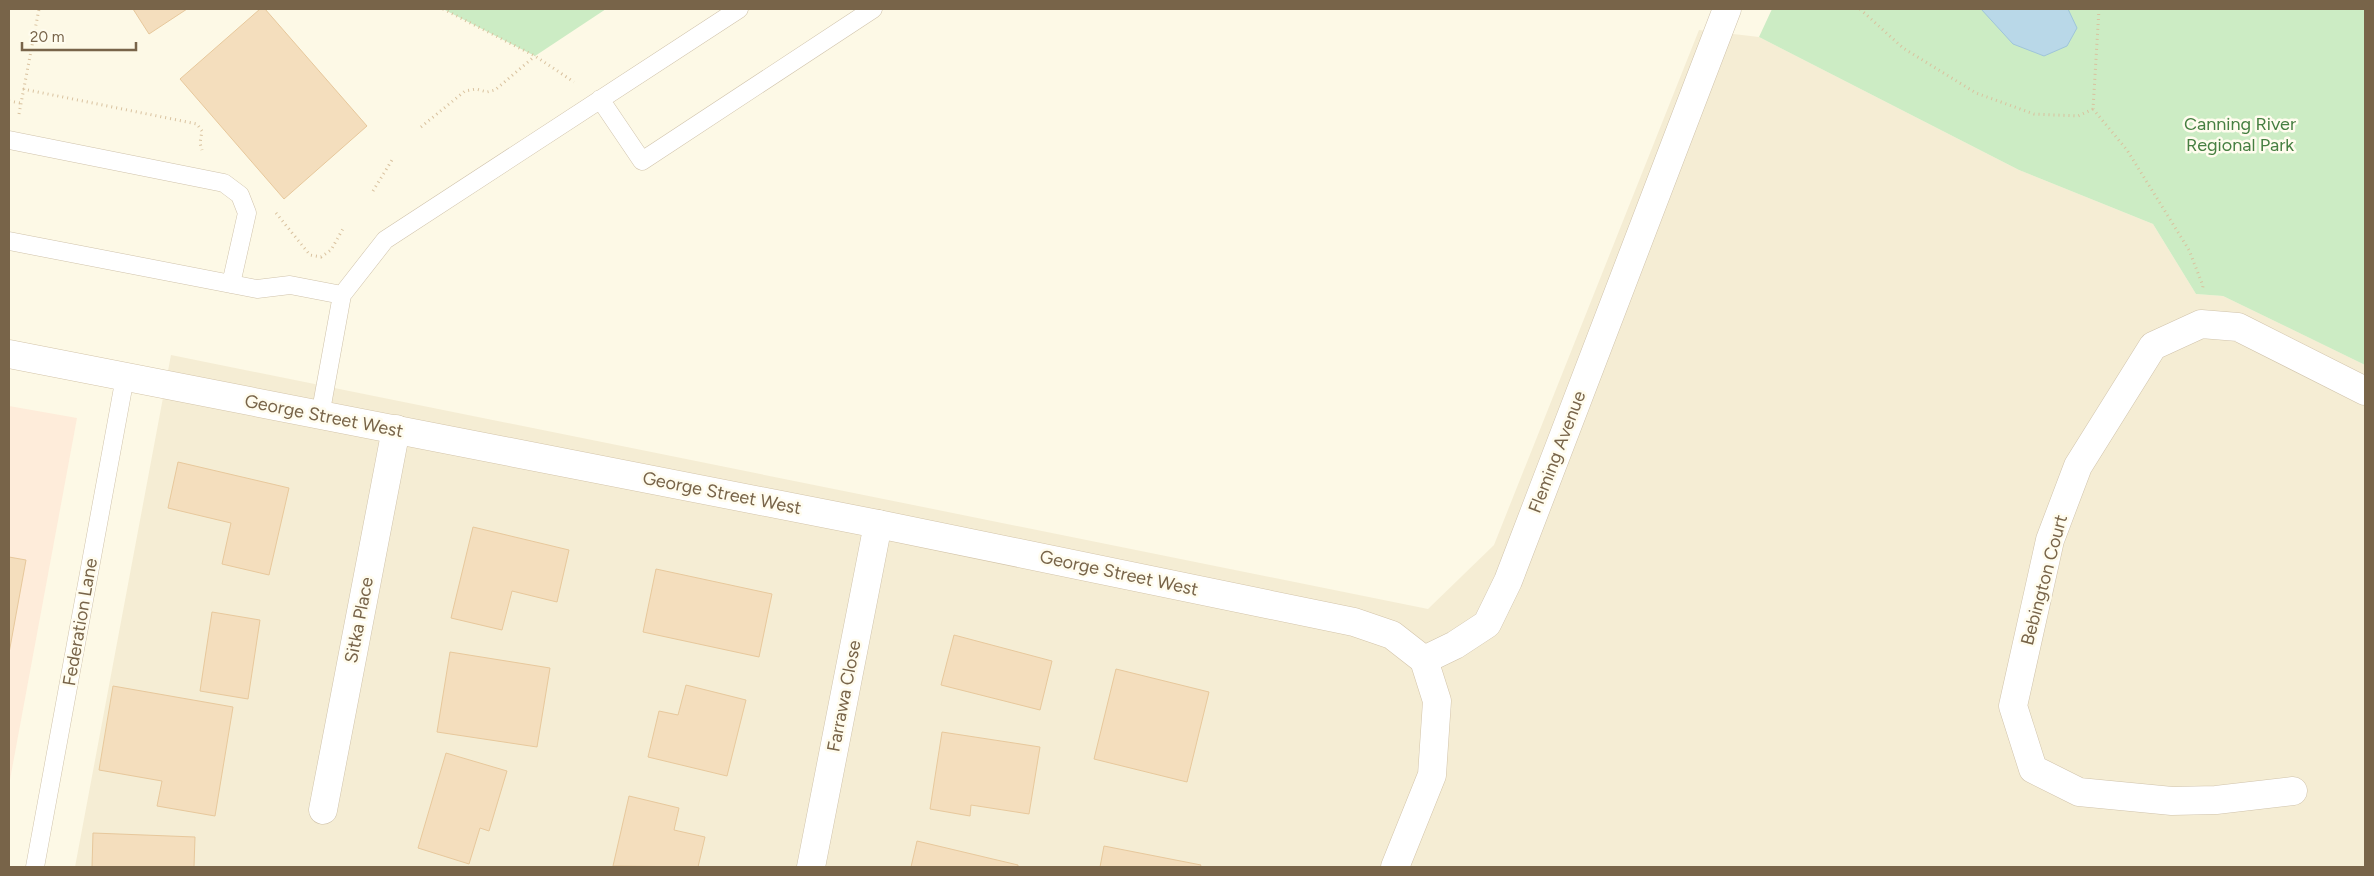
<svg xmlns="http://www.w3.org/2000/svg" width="2374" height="876" font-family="Figtree,sans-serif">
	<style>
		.residential { fill: #f5edd4 }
		.commercial { fill: #feecda }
		.green { fill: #ccecc4 }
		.water { fill: #b9d8e8; stroke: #9fc5da }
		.building { fill: #f4debd; stroke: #e7c89c }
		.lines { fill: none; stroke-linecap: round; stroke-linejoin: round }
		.lane-casing { stroke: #d0c3ab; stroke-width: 19 }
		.street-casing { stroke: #d0c3ab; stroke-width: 29 }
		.secondary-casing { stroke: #d3c4a9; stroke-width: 29 }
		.path { stroke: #d9c29f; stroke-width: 3; stroke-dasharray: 1 4; stroke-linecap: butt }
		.lane { stroke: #fff; stroke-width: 18 }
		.street { stroke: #fff; stroke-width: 28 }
		.secondary { stroke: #fff; stroke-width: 28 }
		.labels { text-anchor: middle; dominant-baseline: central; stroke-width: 5; stroke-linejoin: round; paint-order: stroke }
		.park-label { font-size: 18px; fill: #467f41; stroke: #fffcee }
		.street-label { font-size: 18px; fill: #786449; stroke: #fffcee }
	</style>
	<rect width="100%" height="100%" fill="#fdf9e6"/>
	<path class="residential" d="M1699 30 1759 37 2019 170 2153 224 2196 294 2223 296 2365 365V867H75L171 355 1428 609 1494 545Z"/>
	<path class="commercial" d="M9 406 77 418 9 785Z"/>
	<path class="green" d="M443 9H606L535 56Z
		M1772 9H2365V365L2223 296 2196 294 2153 224 2019 170 1759 37Z"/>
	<path class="water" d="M1981 9H2068L2077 28 2067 46 2044 56 2013 44Z"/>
	<path class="building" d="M133 9H187L149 34Z
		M260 9H265L367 126 284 199 180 79Z
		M178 462 289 488 269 575 222 564 231 523 168 508Z
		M473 527 569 550 557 602 512 591 502 630 451 618Z
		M9 557 26 560 9 653Z
		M656 569 772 594 759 657 643 632Z
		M212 612 260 620 248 699 200 691Z
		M954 635 1052 661 1040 710 941 685Z
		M450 652 550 668 537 747 437 732Z
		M1116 669 1209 692 1187 782 1094 759Z
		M686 685 746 700 727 776 648 757 659 711 678 715Z
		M113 686 233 707 215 816 157 806 162 781 99 770Z
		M942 732 1040 747 1029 814 971 805 970 816 930 809Z
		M446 753 507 771 489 831 480 828 469 864 418 848Z
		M629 796 679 808 674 830 705 837 698 867 613 866Z
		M93 833 195 837 194 867H92Z
		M917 841 1018 865V867H911Z
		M1104 846 1201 865 1200 867H1100Z"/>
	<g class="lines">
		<g class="lane-casing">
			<path id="lane" d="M600 99 642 161 873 9
				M9 140 224 183 240 195 247 213 231 284
				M9 241 257 289 290 285 342 295
				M320 416 342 295 385 240 739 9
				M35 867 125 377"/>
		</g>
		<g class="street-casing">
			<path id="street" d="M1424 660 1455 645 1487 624 1508 581 1727 9
				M2293 791 2216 800 2172 801 2079 792 2033 769 2013 706 2050 540 2078 466 2153 346 2201 324 2238 327 2365 391
				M323 810 396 429
				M811 867 878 524"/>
		</g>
		<g class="secondary-casing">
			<path id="secondary" d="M9 354 878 524 1354 622 1392 635 1424 660 1437 701 1432 775 1395 867"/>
		</g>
		<path class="path" d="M443 9 535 56 574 82
			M1860 9 1903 48 1976 93 2034 114 2078 116 2093 109
			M2099 9 2093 109 2127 150 2155 195 2189 250 2203 286 2202 291
			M23 89 197 124 202 131 200 143 202 150
			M9 101 20 103
			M19 114 39 9
			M421 127 465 91 476 89 487 92 495 90 535 56
			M373 191 392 160
			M276 213 310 255 321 257 331 250 344 227"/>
		<use href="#lane" class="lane"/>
		<use href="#street" class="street"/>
		<use href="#secondary" class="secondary"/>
	</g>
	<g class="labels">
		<g class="park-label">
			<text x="2240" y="124">Canning River<tspan x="2240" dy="21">Regional Park</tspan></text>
		</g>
		<g class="street-label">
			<text transform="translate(324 416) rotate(11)">George Street West</text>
			<text transform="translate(1557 452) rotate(-69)">Fleming Avenue</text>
			<text transform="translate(722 493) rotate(11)">George Street West</text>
			<text transform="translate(1119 573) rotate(12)">George Street West</text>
			<text transform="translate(2044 580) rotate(-75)">Bebington Court</text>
			<text transform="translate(359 620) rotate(-79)">Sitka Place</text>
			<text transform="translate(80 622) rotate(-80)">Federation Lane</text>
			<text transform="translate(844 696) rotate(-79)">Farrawa Close</text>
		</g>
	</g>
	<rect width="2374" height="876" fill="none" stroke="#786449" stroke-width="20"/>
	<path d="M22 42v8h114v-8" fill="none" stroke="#786449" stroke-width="2.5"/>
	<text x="30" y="42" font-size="15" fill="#786449" stroke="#fffcee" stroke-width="4" paint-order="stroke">20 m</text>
</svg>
